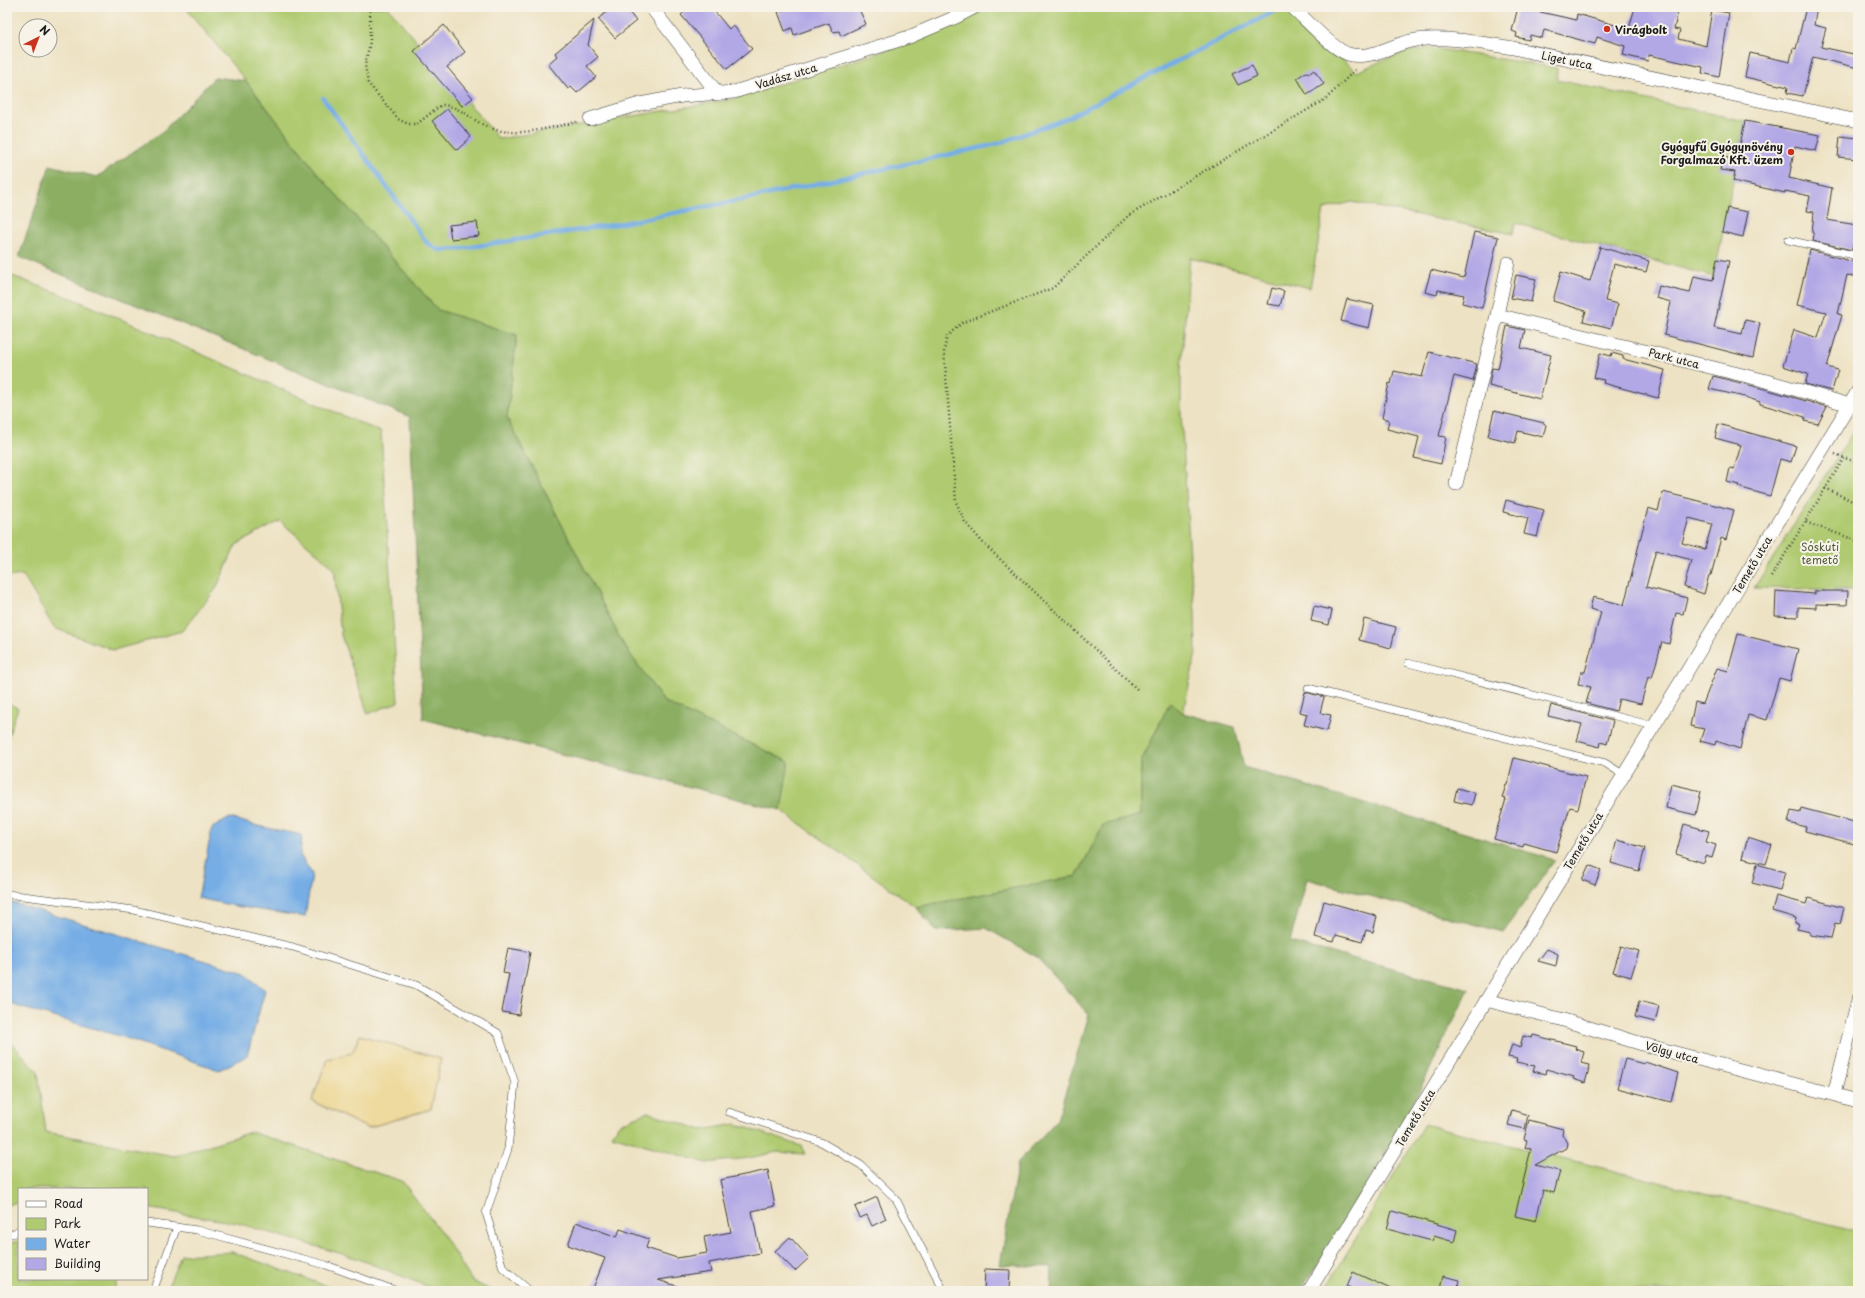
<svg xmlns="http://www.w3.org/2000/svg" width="1865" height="1298" font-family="'Playpen Sans',sans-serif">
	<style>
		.green { fill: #afca70; stroke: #667346 }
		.forest { fill: #8bae62; stroke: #54653f }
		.sand { fill: #eeda9e; stroke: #857b5d }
		.water { fill: #76ade5; stroke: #496480 }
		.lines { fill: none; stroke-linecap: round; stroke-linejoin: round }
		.stream { stroke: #76ade5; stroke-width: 4.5 }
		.building { fill: #b2a8e6; fill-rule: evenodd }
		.service-casing { stroke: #3b3a35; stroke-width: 8 }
		.minor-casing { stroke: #3b3a35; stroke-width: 14 }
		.path { stroke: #3b3a35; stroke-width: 2.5; stroke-dasharray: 1 3; stroke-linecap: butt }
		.service { stroke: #fff; stroke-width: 7 }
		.minor { stroke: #fff; stroke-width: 13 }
		.poi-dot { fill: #c8321e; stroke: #f7f3e8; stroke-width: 1.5 }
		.labels { text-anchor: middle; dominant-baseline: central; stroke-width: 4; stroke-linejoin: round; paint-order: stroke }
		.poi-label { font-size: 11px; font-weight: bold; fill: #1c1c1c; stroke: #f7f3e8; text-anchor: start }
		.street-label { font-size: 11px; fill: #1c1c1c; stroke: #f7f3e8 }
		.park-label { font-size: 11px; fill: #4f5939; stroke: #f7f3e8 }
	</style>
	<rect width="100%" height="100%" fill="#f7f3e8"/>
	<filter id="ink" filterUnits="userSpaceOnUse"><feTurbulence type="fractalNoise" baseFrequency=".025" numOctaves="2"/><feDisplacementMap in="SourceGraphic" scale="8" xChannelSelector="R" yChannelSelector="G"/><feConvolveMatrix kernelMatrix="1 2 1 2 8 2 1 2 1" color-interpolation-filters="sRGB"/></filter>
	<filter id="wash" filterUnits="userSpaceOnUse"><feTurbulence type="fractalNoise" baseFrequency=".012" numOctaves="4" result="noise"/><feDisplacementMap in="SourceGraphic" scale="16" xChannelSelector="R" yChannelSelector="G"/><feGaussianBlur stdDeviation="0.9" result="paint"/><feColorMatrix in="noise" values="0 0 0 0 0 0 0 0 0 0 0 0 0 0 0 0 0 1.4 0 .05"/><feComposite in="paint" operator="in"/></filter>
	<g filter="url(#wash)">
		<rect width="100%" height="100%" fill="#ede2c3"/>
		<path class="green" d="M185 7H388L499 139 733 99 909 43 959 22 987 7H1283L1357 72 1381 61 1406 52 1432 48 1557 68V80L1745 121 1714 277 1515 223 1513 234 1352 202 1324 209 1310 288 1190 258 1181 370V413L1191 573 1195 612 1196 653 1183 713 1170 702 1141 762V815L1103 825 1077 876 916 907 781 810 788 762 664 702 623 644 507 418 517 335 438 310 319 175 246 81Z
			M7 274 74 299 381 432 398 702 368 714 341 635 334 568 280 521 236 545 216 589 182 631 114 650 54 628 23 575 7 577Z
			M1858 424V590L1754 588Z
			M7 703 18 708 7 740Z
			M7 1038 38 1072 46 1132 174 1156 251 1132 402 1181 441 1232 472 1281 493 1291H439L356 1258 237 1223 147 1208V1189H19V1202L7 1205Z
			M648 1112 702 1130 736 1124 801 1146 805 1154 777 1152 749 1158 707 1163 612 1135 619 1124Z
			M1424 1124 1858 1231V1291H1321L1329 1283Z
			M19 1241V1279H118L114 1291H7V1244Z
			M232 1252 340 1291H166L181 1255Z"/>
		<path class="forest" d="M215 77 246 81 319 175 438 310 517 335 507 418 623 644 664 702 789 762 781 810 423 719 410 417 19 257 50 165 97 177 163 131Z
			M1170 702 1183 713 1235 727 1244 767 1555 860 1503 932 1307 879 1290 942 1469 989 1405 1120 1318 1266 1298 1291H1051L1052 1267 1000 1265 1018 1162 1057 1120 1089 1015 1037 957 986 928 936 931 916 907 1077 876 1103 825 1141 815V762Z"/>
		<path class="sand" d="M360 1035 441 1059 431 1109 367 1128 312 1101 327 1059 352 1053Z"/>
		<path class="water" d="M230 818 258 826 302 835 300 855 312 874 305 917 235 906 198 898 212 828Z
			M7 901 246 973 265 990 247 1056 219 1070 123 1037 16 1006 7 999Z"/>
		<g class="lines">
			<path class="stream" d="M323 98 427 243 439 250 458 249 618 224 756 197 997 144 1065 119 1281 8"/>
		</g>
		<g id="blocks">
			<path class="building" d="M613 7H625L636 21 615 38 598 19Z
				M690 7H711L729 29 733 25 752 49 727 69 681 15Z
				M793 7H858L866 24 841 36 839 31 833 32 829 23 794 35 792 28 785 31 778 12Z
				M1518 7 1576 20 1577 14 1629 29 1635 7H1679L1674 29 1680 30 1678 39 1706 46 1712 10 1729 13 1719 77 1702 73 1703 67 1649 55 1648 61 1623 55 1625 46 1597 37 1595 44 1544 30 1542 38 1530 35 1529 40 1516 37 1517 33 1512 31Z
				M1806 7H1817L1814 25 1826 28 1821 47 1858 55V68L1813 57 1803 96 1787 93 1788 87 1745 77 1750 53 1790 62 1793 48 1796 49Z
				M594 20 588 45 598 57 587 66 596 77 577 93 571 87 568 89 548 64 557 56 555 53Z
				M444 25 465 52 447 67 473 98 462 106 414 51Z
				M1252 65 1257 76 1238 85 1232 74Z
				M1314 70 1324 84 1307 95 1297 78 1306 72 1310 73Z
				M447 109 471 137 457 150 432 121Z
				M1745 121 1820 135 1816 151 1795 146 1789 178 1832 188 1827 220 1857 225 1852 250 1813 241 1814 234 1812 233 1814 212 1807 211 1810 196 1785 191V193L1733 181 1735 172 1720 170 1723 157 1737 160Z
				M1840 136 1858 138V159L1838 157Z
				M1727 208 1748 212 1743 237 1722 232Z
				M477 222 479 236 451 239 449 225Z
				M1474 232 1498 237 1482 308 1462 303 1464 295 1438 290 1437 295 1425 292 1431 270 1464 278Z
				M1600 247 1649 261 1646 272 1614 264 1605 301 1618 304 1611 328 1583 321 1586 311 1553 301 1561 272 1590 281Z
				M1810 250 1858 263V277L1847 275 1838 314 1842 315 1827 367 1838 370 1832 391 1805 384 1808 374 1783 366 1794 330 1818 338 1826 312 1797 305Z
				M1717 259 1729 261 1714 328 1742 334 1745 320 1760 323 1753 358 1664 335 1671 302 1656 298 1659 286 1690 293 1694 276 1713 280Z
				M1516 275 1536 279 1531 302 1511 298Z
				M1272 288 1284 291 1280 306 1268 304Z
				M1347 299 1374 305 1369 328 1341 321Z
				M1507 326 1525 330 1521 348 1551 355 1540 399 1489 386 1492 368 1498 369Z
				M1429 352 1477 364 1473 381 1454 376 1439 436 1446 437 1441 464 1414 458 1419 437 1387 429 1389 420 1382 418 1389 383 1391 384 1394 371 1422 377Z
				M1600 353 1611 356 1612 353 1623 356V359L1665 370 1658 398 1603 383 1604 380 1594 378Z
				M1713 376 1761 388 1827 407 1818 424 1804 421 1805 417 1760 404V402L1745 397 1709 389Z
				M1494 411 1544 423 1546 425 1543 437 1518 431 1515 443 1488 436Z
				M1718 424 1796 446 1791 462 1780 459 1770 496 1738 487 1739 485 1727 482 1730 468 1734 469 1741 445 1715 438Z
				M1663 492 1734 510 1726 540 1721 538 1711 575H1709L1704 594 1684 587 1691 560 1656 550 1646 587 1687 598 1683 614 1676 613 1669 644 1662 642 1652 678 1648 677 1641 704 1619 699 1616 711 1586 703 1591 687 1578 684 1581 672H1585L1601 612 1590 609 1593 597 1624 605 1648 508 1658 511ZM1689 518 1712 524 1705 549 1682 543Z
				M1506 500 1544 510 1537 537 1524 534 1528 518 1503 512Z
				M1776 591 1815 594V591H1848L1847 605 1816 604V608L1798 607V617L1775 616Z
				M1314 606 1332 610 1329 625 1311 621Z
				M1364 619 1396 627 1391 648 1359 640Z
				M1738 634 1798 649 1790 681 1779 678 1767 720 1748 715 1740 749 1716 741 1715 745 1700 741 1704 729 1690 726 1695 702 1703 704 1717 668 1728 671Z
				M1305 692 1324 697 1320 713 1331 715 1327 731 1304 725 1307 714 1300 712Z
				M1551 705 1613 721 1607 744 1601 742 1600 747 1577 741 1582 724 1548 716Z
				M1514 758 1586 777 1578 809 1570 807 1556 852 1524 843 1523 847 1494 839 1506 799 1502 798 1506 785H1507Z
				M1671 784 1701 791 1696 815 1666 808Z
				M1457 788 1475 793 1472 805 1454 801Z
				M1801 808 1858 823V845L1805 831 1806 827 1788 823 1791 811 1800 813Z
				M1684 824 1709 831 1706 842 1716 845 1712 858 1706 856 1704 863 1676 854Z
				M1748 837 1772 845 1766 864 1742 858Z
				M1617 840 1645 848 1639 871 1611 863Z
				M1757 864 1785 872 1780 890 1752 883Z
				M1589 865 1601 870 1595 885 1582 880Z
				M1776 896 1806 904 1808 898 1844 908 1840 924 1835 923 1831 938 1810 935V932L1797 929 1799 924 1795 923 1796 918 1772 911Z
				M1324 901 1377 916 1373 932 1366 930 1362 942 1336 935 1334 942 1315 937Z
				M1621 946 1639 951 1631 977 1613 972Z
				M508 948 530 952 519 1015 502 1012 509 974 503 973Z
				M1547 949 1558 954 1556 966 1538 961Z
				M1639 1001 1659 1006 1655 1022 1635 1017Z
				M1533 1035 1576 1046 1575 1049 1584 1052 1581 1063 1590 1065 1585 1083 1573 1079 1574 1077 1546 1069 1545 1074 1533 1071 1535 1066 1516 1062 1517 1059 1508 1057 1512 1044 1520 1047 1523 1036 1532 1038Z
				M1625 1059 1644 1064 1645 1062 1678 1073 1671 1102 1617 1088Z
				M1512 1110 1528 1115 1525 1129 1508 1125Z
				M1529 1120 1563 1129 1562 1134 1567 1143 1566 1148 1535 1165 1560 1171 1554 1193 1543 1190 1536 1221 1515 1216 1531 1149 1525 1148 1527 1140 1524 1139Z
				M768 1170 775 1206 752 1211 760 1253 709 1263 711 1272 658 1280 686 1289 685 1291H592L605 1258 568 1245 576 1222 617 1237 620 1229 649 1239 646 1248 677 1258 707 1253 704 1237 731 1232 720 1180Z
				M877 1197 886 1219 872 1226 867 1215 860 1218 855 1207Z
				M1392 1211 1457 1230 1454 1242 1434 1236 1432 1241 1387 1229Z
				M790 1237 809 1258 795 1271 775 1251Z
				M985 1269 1010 1270 1009 1291H984Z
				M1353 1272 1395 1291H1359L1347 1286Z
				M1443 1276 1460 1280 1457 1291 1440 1289Z"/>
		</g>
	</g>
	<g filter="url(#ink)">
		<use href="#blocks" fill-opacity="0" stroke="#3b3a35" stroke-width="1"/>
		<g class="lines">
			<g class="service-casing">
				<path id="service" d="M1788 240 1858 256
					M1408 663 1654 726
					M1308 688 1605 763 1624 775
					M7 894 134 910 293 947 416 985 498 1033 515 1083 508 1149 486 1213 503 1268 530 1291
					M729 1112 821 1142 861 1165 896 1199 944 1291
					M147 1223 197 1230 326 1265 397 1291
					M7 1233 13 1234 19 1230
					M153 1291 177 1227"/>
			</g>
			<g class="minor-casing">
				<path id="minor" d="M651 7 718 94
					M1292 7C1306 19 1332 49 1348 54 1372 61 1393 43 1416 40 1448 36 1481 43 1513 48L1858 121
					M590 119 640 104 682 96 734 92 909 37 956 17 975 7
					M1497 315 1508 263
					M1456 484 1497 315 1763 380 1850 405
					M1486 1000 1560 1019 1649 1046 1858 1101
					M1834 1094 1858 1000
					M1309 1291 1858 391"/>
			</g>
			<path class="path" d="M370 7V42L365 65 368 83 398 119 408 124H417L441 105C459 105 471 120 488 127 515 139 550 127 577 122
				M1835 454 1858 463
				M1844 458 1805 522 1858 541
				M1825 488 1858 504
				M1771 577 1805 522
				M1137 689 984 544 965 522 956 502 944 351 947 336 963 322 1053 288 1128 216 1326 99 1356 69"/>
			<use href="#service" class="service"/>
			<use href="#minor" class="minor"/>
		</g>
	</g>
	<g class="poi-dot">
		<circle cx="1607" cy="29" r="4"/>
		<circle cx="1791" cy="152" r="4"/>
	</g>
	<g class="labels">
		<g class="poi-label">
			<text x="1615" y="29">Virágbolt</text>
			<text x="1783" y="146" text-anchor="end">Gyógyfű Gyógynövény<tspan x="1783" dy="13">Forgalmazó Kft. üzem</tspan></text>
		</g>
		<g class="street-label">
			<text transform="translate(1567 60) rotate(12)">Liget utca</text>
			<text transform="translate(786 76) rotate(-17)">Vadász utca</text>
			<text transform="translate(1674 358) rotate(14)">Park utca</text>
			<text transform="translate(1752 565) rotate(-59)">Temető utca</text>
			<text transform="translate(1583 841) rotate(-59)">Temető utca</text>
			<text transform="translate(1672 1052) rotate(15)">Völgy utca</text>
			<text transform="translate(1415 1118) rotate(-59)">Temető utca</text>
		</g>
		<g class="park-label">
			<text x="1820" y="546">Sóskúti<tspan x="1820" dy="13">temető</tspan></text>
		</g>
	</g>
	<rect width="1865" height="1298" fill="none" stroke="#f7f3e8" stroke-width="24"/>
	<rect x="18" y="1188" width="130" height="92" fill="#f7f3e8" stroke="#9f9d96"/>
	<rect x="26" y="1201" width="20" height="6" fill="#ffffff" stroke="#9f9d96"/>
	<text x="54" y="1208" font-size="12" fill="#1c1c1c">Road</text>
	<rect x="26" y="1218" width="20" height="12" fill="#afca70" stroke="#9f9d96"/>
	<text x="54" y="1228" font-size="12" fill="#1c1c1c">Park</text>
	<rect x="26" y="1238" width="20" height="12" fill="#76ade5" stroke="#9f9d96"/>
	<text x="54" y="1248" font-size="12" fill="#1c1c1c">Water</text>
	<rect x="26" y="1258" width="20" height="12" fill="#b2a8e6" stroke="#9f9d96"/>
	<text x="54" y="1268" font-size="12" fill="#1c1c1c">Building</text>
	<g transform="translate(38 38) rotate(42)"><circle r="19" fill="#f7f3e8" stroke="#9f9d96"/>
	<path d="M0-3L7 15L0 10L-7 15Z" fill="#c8321e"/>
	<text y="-6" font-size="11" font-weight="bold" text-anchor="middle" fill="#1c1c1c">N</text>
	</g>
</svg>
